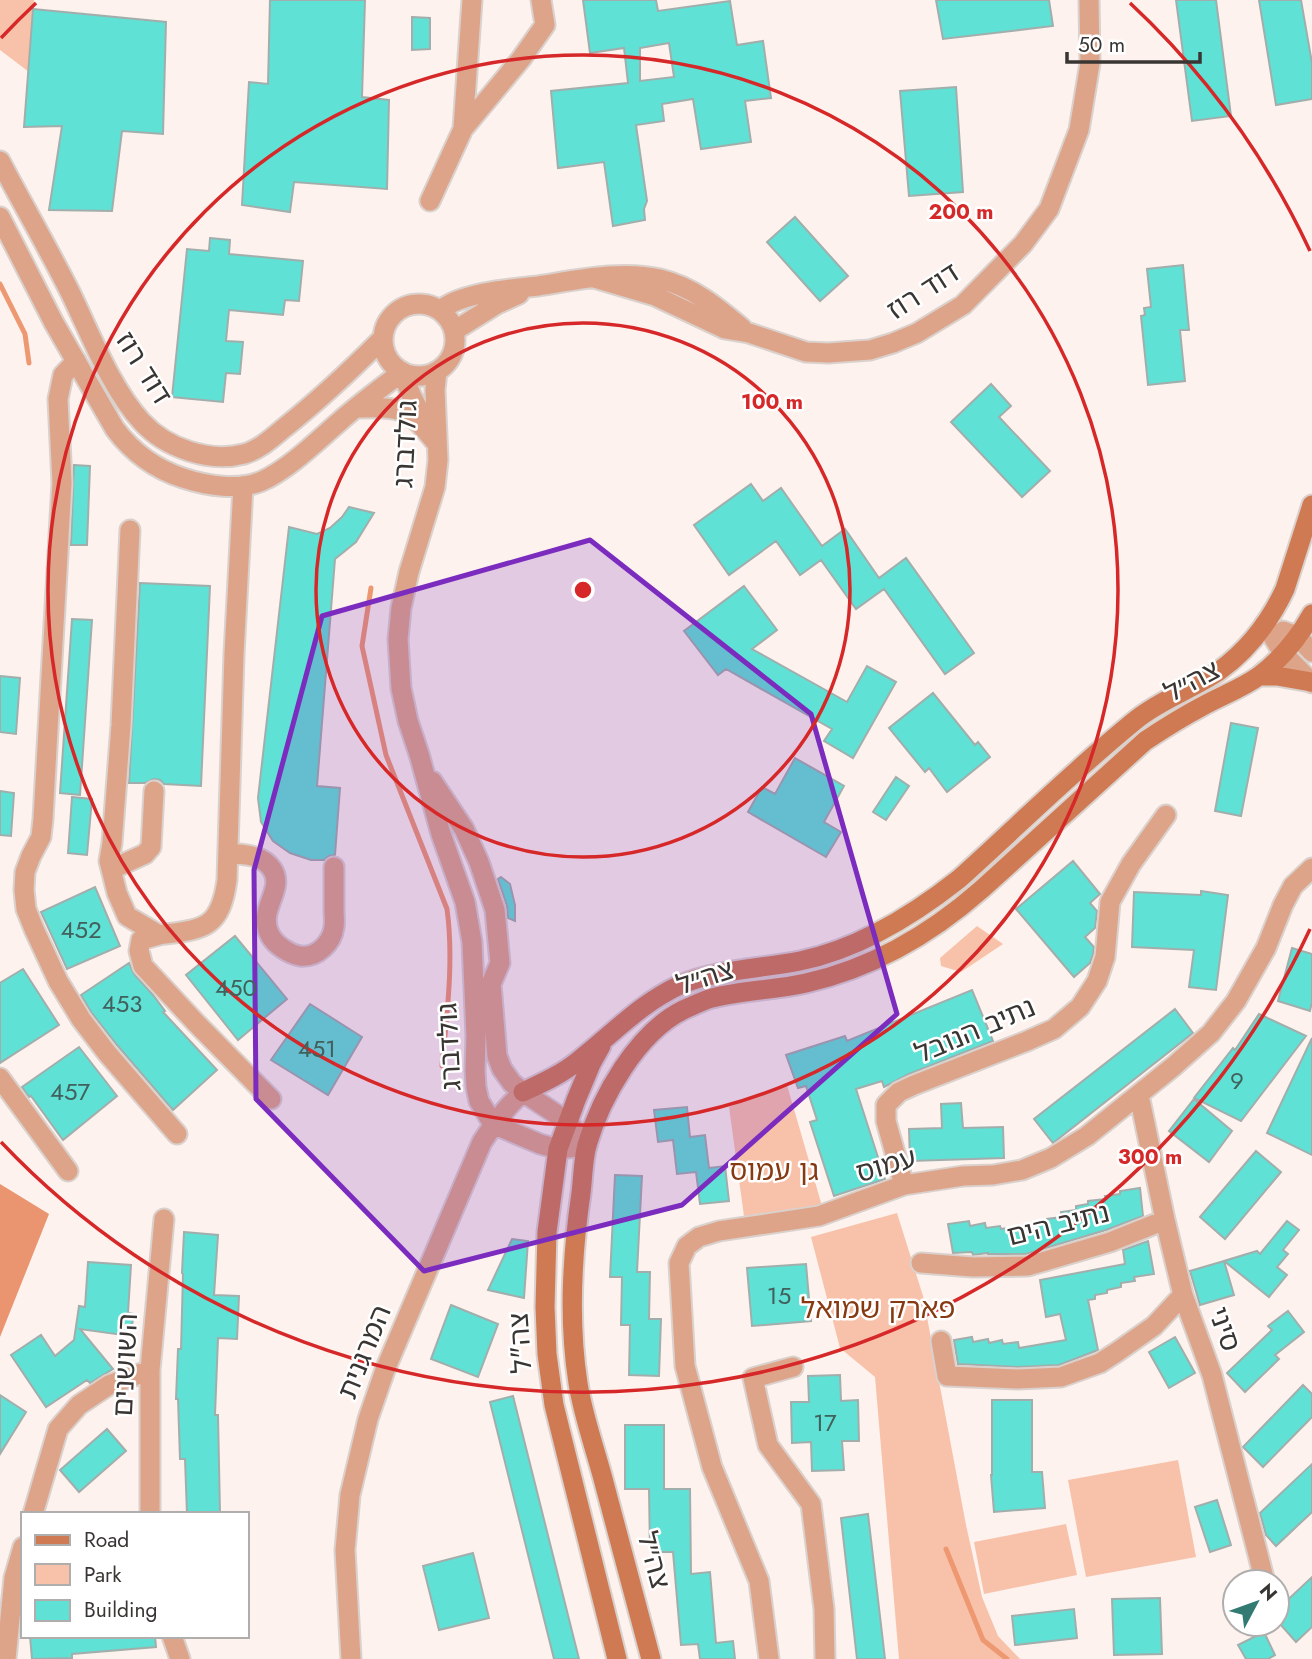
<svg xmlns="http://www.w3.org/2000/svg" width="1312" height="1659" font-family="Jost,'Noto Sans Hebrew',sans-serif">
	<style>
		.green { fill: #f8c2aa }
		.forest { fill: #ea956f }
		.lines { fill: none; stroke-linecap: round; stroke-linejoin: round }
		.stream { stroke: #ee9872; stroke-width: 5 }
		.building { fill: #5fe1d5; stroke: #a2aeac; stroke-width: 2; fill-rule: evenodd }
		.minor-casing { stroke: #dad0cc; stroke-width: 23 }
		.tertiary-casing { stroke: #dad0cc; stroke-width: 23 }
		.secondary-casing { stroke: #dad0cc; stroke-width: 23 }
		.minor { stroke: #dea489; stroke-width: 19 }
		.tertiary { stroke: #dea489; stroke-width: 19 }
		.secondary { stroke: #cf7a53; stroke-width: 19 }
		.marked { fill: #7b2cbf; fill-opacity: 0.2; stroke: #7b2cbf; stroke-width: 5; stroke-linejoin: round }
		.ring { fill: none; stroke: #d62828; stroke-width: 3.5 }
		.labels { text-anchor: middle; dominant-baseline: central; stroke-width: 5; stroke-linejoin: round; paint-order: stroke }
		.number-label { font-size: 24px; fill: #42605c }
		.street-label { font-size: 28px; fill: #393533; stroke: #fff }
		.park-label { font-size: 28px; fill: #873a11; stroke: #fff }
		.centre { fill: #d62828; stroke: #fff; stroke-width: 3.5 }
		.ring-label { font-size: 21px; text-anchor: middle; font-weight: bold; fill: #d62828; stroke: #fff; stroke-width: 5; stroke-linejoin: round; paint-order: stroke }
	</style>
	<rect width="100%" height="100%" fill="#fdf2ed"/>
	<path class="green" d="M0 0H34L29 72 0 50Z
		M977 926 1003 944 961 972 941 966 940 958Z
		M787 1085 822 1206 744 1216 729 1107Z
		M897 1213 923 1296 966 1525 982 1597 998 1636 1020 1659H899L875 1377 840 1348 811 1237Z
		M1178 1460 1196 1557 1086 1577 1068 1480Z
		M1066 1524 1077 1575 984 1594 974 1542Z"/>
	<path class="forest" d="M0 1184 49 1214 0 1337Z"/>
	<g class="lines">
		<path class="stream" d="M0 284 25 334 29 363
			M371 588 362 646 386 755 447 909C454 960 447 1014 442 1066
			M946 1549 983 1640 1007 1659"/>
	</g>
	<path class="building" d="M270 0H365L362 97 389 100 387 189 294 182 290 212 242 205 249 82 268 84Z
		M583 0H656L658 11 730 1 737 45 763 41 771 98 745 101 751 142 701 149 693 99 662 104 664 121 636 125 647 201 644 209 645 220 613 226 604 162 558 168 551 91 628 83 624 48 590 53ZM669 43 674 77 640 81V48Z
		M936 0H1049L1053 26 943 39Z
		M1176 0H1216L1231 116 1192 121Z
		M1259 0H1301L1312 63V99L1276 105Z
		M33 9 166 22 163 134 122 131 112 211 49 210 62 126 24 127Z
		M412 17 430 18V49L412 50Z
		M956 87 963 192 909 196 900 91Z
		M795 217 848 276 820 301 767 242Z
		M210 238 230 240 229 254 303 261 299 301 285 300 283 315 229 310 226 341 243 342 240 374 226 373 223 402 172 397 187 249 209 251Z
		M1183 265 1189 330H1180L1185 381 1148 385 1141 316 1145 315 1144 308 1151 307 1147 269Z
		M991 384 1011 406 999 417 1050 471 1022 497 951 422Z
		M74 465 90 466 87 545H71Z
		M751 484 763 501 781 488 822 546 845 529 879 578 906 558 974 653 945 674 884 589 856 609 821 560 800 575 776 541 729 575 694 525Z
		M349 507 374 513 356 542 335 559 317 786 340 788 335 855 329 856 324 860H311L290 853 273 841 261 822 258 798 289 527 317 534 330 528 342 517Z
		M140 583 210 586 201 786 164 784 160 780 154 779 145 783H129Z
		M744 586 777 630 752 649 847 702 867 666 896 682 853 758 824 741 832 729 726 669 718 675 684 631Z
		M72 619 92 620 80 795 60 793Z
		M0 676 20 678 16 734 0 732Z
		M933 693 975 745 978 742 990 757 947 792 929 768 925 772 889 728Z
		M1231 723 1258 728 1241 816 1215 811Z
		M795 758 844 786 824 822 841 832 826 857 748 812 762 787 775 794Z
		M896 777 909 786 886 820 873 812Z
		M0 791 14 793 11 836 0 835Z
		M72 797 92 799 87 855 68 853Z
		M1073 861 1100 894 1090 903 1097 911 1095 928 1085 937 1094 947 1093 954 1090 963 1074 977 1016 909Z
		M501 877 510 884 515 905V921L508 918 507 906 498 879Z
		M95 887 120 946 67 969 41 912Z
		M1201 891 1228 895 1216 990 1189 987 1194 950 1132 947 1134 892 1201 895Z
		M235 936 287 999 238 1040 186 975Z
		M1292 948 1312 954V1002L1310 1011 1278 1001Z
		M129 963 134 974 153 995 165 1011 163 1012 217 1070 173 1110 117 1045 91 1012 81 995Z
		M23 969 59 1025 0 1063V983Z
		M972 990 993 1041 909 1074 884 1087 882 1081 856 1089 885 1179 834 1196 810 1122 817 1120 806 1086 798 1088 786 1055 845 1036 847 1041Z
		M310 1004 362 1037 328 1095 271 1060Z
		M1175 1009 1193 1033 1053 1143 1034 1119Z
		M1259 1014 1306 1036 1241 1121 1194 1098 1233 1048 1235 1050Z
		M1312 1038V1155L1267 1133Z
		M79 1047 117 1096 63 1140 31 1096 29 1097 22 1087Z
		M1194 1099 1232 1131 1209 1162 1169 1131Z
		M961 1103 963 1128 1003 1127 1004 1158 910 1161 909 1129 942 1128 941 1104Z
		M687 1107 690 1137 705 1135 709 1168 725 1166 729 1201 700 1204 696 1172 677 1174 673 1140 658 1142 654 1110Z
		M1256 1151 1281 1172 1225 1239 1200 1217Z
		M615 1175 642 1176 637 1272H650L649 1319H661L659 1376 629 1375 630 1325H621L622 1277H610Z
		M1140 1188 1143 1216 1106 1230 1026 1254H988V1253L973 1255 972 1252 953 1253 948 1224 969 1221 970 1226 985 1223 986 1228 1000 1226 1001 1229 1028 1225V1223L1047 1221V1219L1062 1217 1061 1212 1076 1210V1206L1088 1204V1201L1106 1199 1105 1196 1120 1194V1191Z
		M1287 1221 1299 1230 1283 1250 1288 1254 1277 1267 1287 1275 1269 1297 1224 1261 1257 1251 1260 1254Z
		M184 1232 218 1235 214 1295 239 1296 237 1339 218 1338 215 1415H218L220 1513 187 1514 185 1459H180L178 1399H176L178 1349H181L183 1274 182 1273Z
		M512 1239 528 1241 524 1298 488 1290Z
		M1148 1241 1154 1274 1134 1277 1135 1281 1121 1283V1287L1107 1290V1293L1095 1295V1299L1088 1300 1098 1350 1059 1365 1018 1367 958 1364 954 1340 972 1337 973 1342 988 1339 989 1343 1002 1340 1003 1344 1018 1342 1019 1348 1066 1340 1060 1314 1046 1317 1040 1280 1125 1264 1123 1250Z
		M1224 1261 1234 1295 1200 1305 1190 1271Z
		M88 1262 131 1265 128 1313 134 1314 130 1336 80 1329 113 1369 90 1383 87 1380 46 1407 11 1355 41 1335 55 1356 74 1340 79 1306 85 1307Z
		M806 1264 811 1321 752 1326 747 1268Z
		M451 1305 498 1324 478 1377 431 1359Z
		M1288 1311 1304 1332 1275 1355 1279 1359 1245 1392 1227 1373 1272 1330 1268 1326Z
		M1175 1337 1195 1373 1169 1388 1149 1352Z
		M840 1375 841 1401 858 1400 859 1441H842L844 1470 812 1471 811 1442 792 1443 791 1402H809L808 1376Z
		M1303 1385 1312 1394V1417L1263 1467 1243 1447Z
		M0 1395 26 1412 0 1454Z
		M513 1396 579 1659H554L490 1402Z
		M992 1400H1032V1472H1042L1045 1508 994 1512 991 1475H992Z
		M625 1425H664V1489H690L691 1574 710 1572 716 1643 733 1641 735 1659H700L698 1644 681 1645 673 1552H650L649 1489H625Z
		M107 1429 126 1451 79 1492 60 1470Z
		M1312 1464V1512L1276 1546 1266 1535 1260 1513Z
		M1217 1500 1231 1545 1210 1552 1195 1507Z
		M868 1514 885 1659H857L841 1518Z
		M473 1553 489 1618 439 1630 423 1566Z
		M1312 1577V1627L1296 1642 1280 1624 1283 1622 1278 1609Z
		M1160 1598 1162 1654 1114 1655 1112 1599Z
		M1074 1609 1077 1638 1015 1645 1012 1616Z
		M1264 1632 1275 1655 1268 1659H1246L1238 1645Z
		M30 1636H155L156 1647 72 1654V1658L32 1659Z"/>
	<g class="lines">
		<g class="minor-casing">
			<path id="minor" d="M463 129 472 0
				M430 201 463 129 521 59 545 25 541 0
				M76 361 63 375 58 399 62 483 43 819 41 837 31 856 25 872 24 890 26 909 34 929 58 981 81 1019 107 1053 177 1134
				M130 530 121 725 112 843 109 861 117 893 127 916 159 935 141 940 139 951 143 966 197 1024 271 1099
				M228 853C244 855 262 854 272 869 286 890 256 910 270 935 275 945 289 954 300 956 317 958 332 943 334 927 335 922 334 916 334 911 334 896 334 882 334 867
				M112 869 145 854 151 847 154 791
				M159 935C203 929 220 930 227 880L234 654 243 486
				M0 1078 68 1171
				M1139 1095 1165 1220 1183 1295 1212 1375 1265 1582
				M904 1185 886 1121V1105L899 1092 914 1085 1027 1041 1054 1029 1080 1007 1097 981 1105 957 1110 902 1131 864 1166 815
				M921 1263 973 1267 1028 1266 1110 1242 1165 1220
				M941 1341 947 1376 1018 1379 1061 1377 1100 1363 1117 1352 1154 1326 1183 1295
				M793 1367 753 1378 768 1445 811 1504 824 1609 825 1659
				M33 1514 58 1429 79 1405 109 1385 150 1370
				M150 1514V1370L164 1219
				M172 1636 180 1659
				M6 1659 14 1578 23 1547
				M769 1659 759 1581 712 1467 685 1366 679 1263 687 1246 699 1237 719 1231 819 1216 904 1185 963 1176 993 1175 1022 1170 1051 1158 1087 1136 1174 1066 1211 1033 1236 1001 1266 948 1283 905 1293 886 1312 868"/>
		</g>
		<g class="tertiary-casing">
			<path id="tertiary" d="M0 161C23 205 48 248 70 292 90 333 111 389 142 422 166 448 209 463 244 454 259 450 272 438 284 428 318 401 351 370 382 339
				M0 217 54 323 115 429C133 453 155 469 183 478 207 486 239 491 262 481 289 469 317 441 339 422 359 404 381 388 402 372
				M594 278 655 296 725 329 749 333 806 352 828 353 870 350 893 343 917 333 963 305 1023 244 1049 209 1079 130 1090 63 1089 0
				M383 340a36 36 0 1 1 72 0a36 36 0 1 1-72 0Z
				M440 310C446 306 453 302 459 300 484 291 512 289 538 286 577 280 621 270 660 279 693 287 717 307 742 328
				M454 331 497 304 519 294
				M437 371 435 390 438 460 435 487 409 572 401 608 398 639 401 688 408 721 419 754 441 834 465 902 472 942 476 1036 475 1071 476 1087 479 1101 493 1124 540 1144 558 1149 587 1146
				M402 372 412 397 427 425
				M356 408C403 407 407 407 437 444
				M1265 624 1283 653 1312 683
				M1283 631 1297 636 1312 652
				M432 781 464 829 479 862 495 910 500 963 491 984 497 1056 502 1069 512 1083 523 1092 568 1122 587 1146
				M351 1659 345 1550 350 1495 368 1419 385 1370 482 1142C494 1123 506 1107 523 1092"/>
		</g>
		<g class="secondary-casing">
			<path id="secondary" d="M1259 676H1277L1311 682
				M601 1046 591 1064 576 1100 558 1149 547 1232 545 1307 547 1354 554 1405 617 1659
				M523 1092C542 1083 562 1074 578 1061 614 1033 638 1005 680 985 718 969 760 969 800 961 859 949 912 916 959 879 1018 826 1075 769 1137 719 1162 699 1193 689 1219 671 1248 650 1270 621 1285 589L1312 505
				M651 1659C635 1598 618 1536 602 1475 594 1446 582 1411 578 1383 568 1319 572 1256 581 1193 583 1177 583 1160 587 1145 601 1097 637 1033 683 1010 692 1006 702 1001 712 998 743 990 775 990 806 983 873 968 931 934 982 889L1145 741C1163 729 1182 717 1201 707 1220 696 1241 689 1259 676 1280 660 1299 637 1312 614"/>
		</g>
		<use href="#minor" class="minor"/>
		<use href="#tertiary" class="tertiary"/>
		<use href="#secondary" class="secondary"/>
	</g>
	<path class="marked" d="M590 540 811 714 897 1014 682 1205 424 1271 256 1099 254 870 322 616Z"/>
	<g class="ring">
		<circle cx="583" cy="590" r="267"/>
		<circle cx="583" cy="590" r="535"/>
		<path d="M1310 929A802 802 0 0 1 1 1142M1 38A802 802 0 0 1 36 3M1130 3A802 802 0 0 1 1310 251"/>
	</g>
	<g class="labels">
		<g class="number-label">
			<text x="81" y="929">452</text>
			<text x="236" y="987">450</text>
			<text x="122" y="1003">453</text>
			<text x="317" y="1048">451</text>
			<text x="1237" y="1080">9</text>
			<text x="70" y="1091">457</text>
			<text x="779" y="1295">15</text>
			<text x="825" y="1422">17</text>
		</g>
		<g class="street-label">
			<text transform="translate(923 291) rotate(-33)">דוד רוז</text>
			<text transform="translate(144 368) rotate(58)">דוד רוז</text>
			<text transform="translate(405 444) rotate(-87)">גולדברג</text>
			<text transform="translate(1192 681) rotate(-28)">צה״ל</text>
			<text transform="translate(705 977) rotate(-18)">צה״ל</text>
			<text transform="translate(975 1030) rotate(-23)">נתיב הנובל</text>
			<text transform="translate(449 1047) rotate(-93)">גולדברג</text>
			<text transform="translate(886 1165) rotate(-16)">עמוס</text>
			<text transform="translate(1058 1224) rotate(-14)">נתיב הים</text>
			<text transform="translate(1225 1329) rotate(70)">סיני</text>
			<text transform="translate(520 1343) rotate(-94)">צה"ל</text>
			<text transform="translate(364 1352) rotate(-68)">המרגנית</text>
			<text transform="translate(125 1365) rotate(-87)">השושנים</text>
			<text transform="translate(654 1560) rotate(75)">צה״ל</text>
		</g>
		<g class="park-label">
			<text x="774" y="1170">גן עמוס</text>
			<text x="878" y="1308">פארק שמואל</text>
		</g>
	</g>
	<circle cx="583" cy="590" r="10" class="centre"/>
	<g class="ring-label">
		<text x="961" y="219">200 m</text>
		<text x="772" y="409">100 m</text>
		<text x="1150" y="1164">300 m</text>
	</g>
	<rect x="21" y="1512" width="228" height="126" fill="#ffffff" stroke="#b0aead" stroke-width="2"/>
	<rect x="35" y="1535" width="35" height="10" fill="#cf7a53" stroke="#b0aead" stroke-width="2"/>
	<text x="84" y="1547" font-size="21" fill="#393533">Road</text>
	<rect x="35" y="1564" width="35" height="21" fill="#f8c2aa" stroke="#b0aead" stroke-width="2"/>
	<text x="84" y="1582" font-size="21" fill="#393533">Park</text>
	<rect x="35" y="1600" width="35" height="21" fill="#5fe1d5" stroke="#b0aead" stroke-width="2"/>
	<text x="84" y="1617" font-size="21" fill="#393533">Building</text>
	<g transform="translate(1256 1603) rotate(49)"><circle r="33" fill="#ffffff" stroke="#b0aead" stroke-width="2"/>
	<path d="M0-5L12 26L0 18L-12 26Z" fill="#337a73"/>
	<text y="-10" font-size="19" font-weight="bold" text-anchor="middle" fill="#393533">N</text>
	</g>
	<path d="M1067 52v10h133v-10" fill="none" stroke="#393533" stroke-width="3.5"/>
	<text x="1078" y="52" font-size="21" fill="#393533" stroke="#ffffff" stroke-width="5" paint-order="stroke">50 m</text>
</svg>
